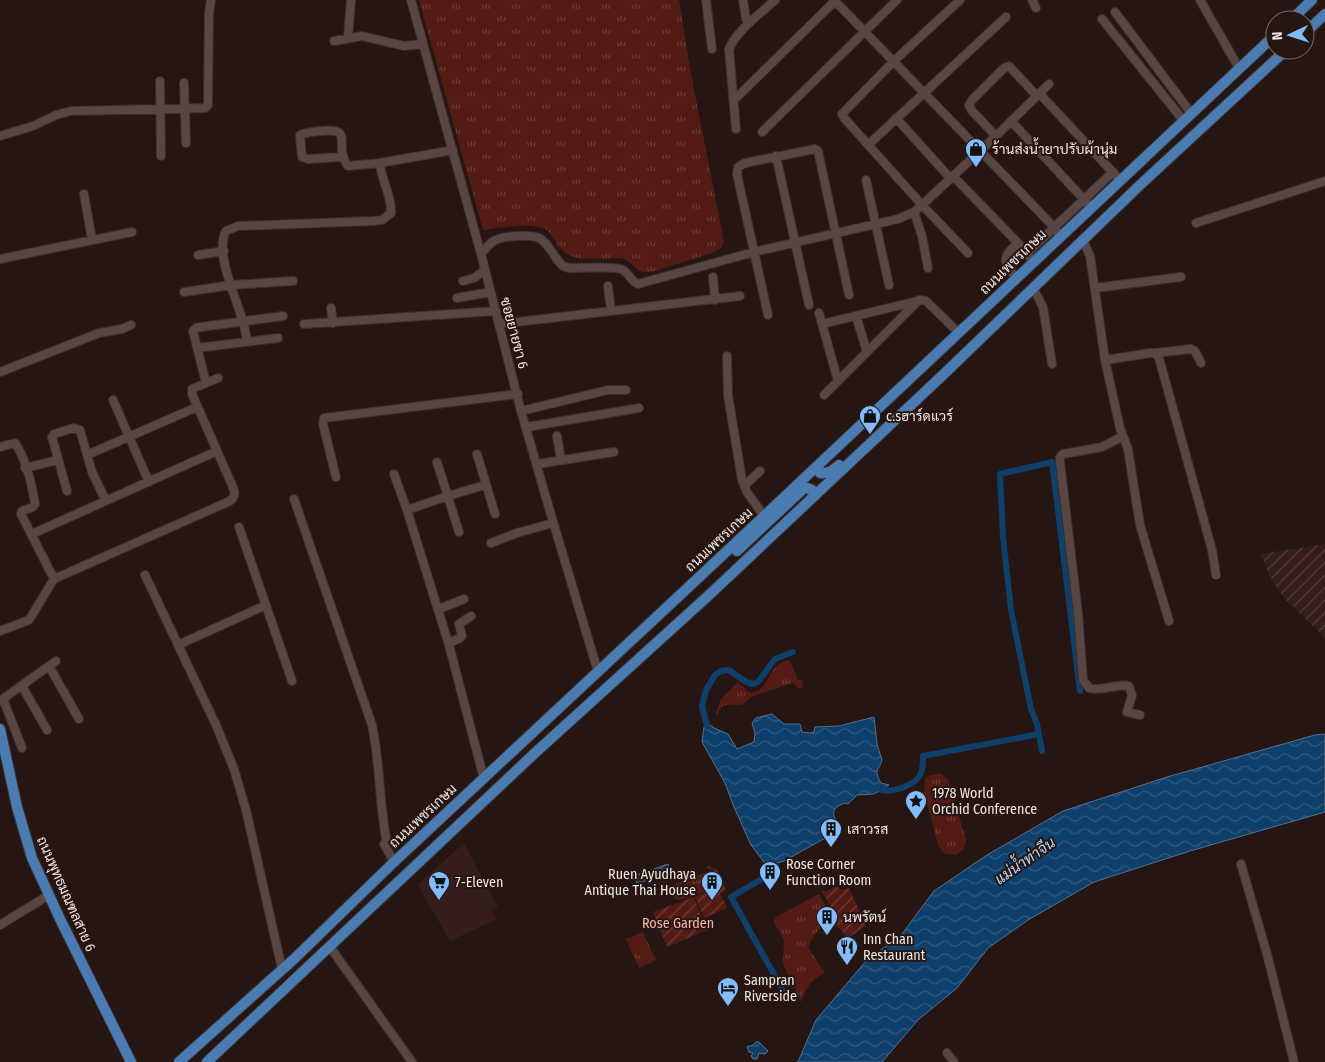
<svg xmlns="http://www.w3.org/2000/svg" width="1325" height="1062" font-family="'Fira Sans Condensed',Sarabun,sans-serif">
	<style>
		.built { fill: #341d1a }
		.industrial { fill: url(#industrial-furrows) }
		.grass { fill: url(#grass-tufts) }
		.garden { fill: url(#garden-furrows) }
		.water { fill: url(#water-waves); stroke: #53718f }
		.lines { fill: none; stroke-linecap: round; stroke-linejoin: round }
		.canal { stroke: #0f3f6b; stroke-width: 6 }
		.minor-casing { stroke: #3b302f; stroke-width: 10 }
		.major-casing { stroke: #3b302f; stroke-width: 12 }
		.minor { stroke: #594642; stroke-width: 8 }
		.major { stroke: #4a7cb2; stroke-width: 10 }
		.labels { text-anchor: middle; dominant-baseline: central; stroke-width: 4; stroke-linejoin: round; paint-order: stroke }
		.poi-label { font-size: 14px; fill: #f1e5e2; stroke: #261613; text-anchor: start }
		.street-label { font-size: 14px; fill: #f1e5e2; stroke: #261613 }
		.park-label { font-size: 14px; fill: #fbb3a6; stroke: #261613 }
		.water-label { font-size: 15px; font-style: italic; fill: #b9d8fa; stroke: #261613 }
	</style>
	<defs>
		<pattern id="industrial-furrows" width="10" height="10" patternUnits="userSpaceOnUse" patternTransform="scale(1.25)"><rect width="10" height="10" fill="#341d1a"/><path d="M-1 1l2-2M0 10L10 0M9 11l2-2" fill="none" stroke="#523e3b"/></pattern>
		<pattern id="grass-tufts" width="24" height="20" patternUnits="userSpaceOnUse" patternTransform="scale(1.25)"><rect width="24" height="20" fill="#541b14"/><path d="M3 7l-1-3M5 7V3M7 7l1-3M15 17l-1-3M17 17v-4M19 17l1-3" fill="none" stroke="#6d3c36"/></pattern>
		<pattern id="garden-furrows" width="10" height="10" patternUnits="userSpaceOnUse" patternTransform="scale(1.25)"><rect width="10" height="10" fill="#541b14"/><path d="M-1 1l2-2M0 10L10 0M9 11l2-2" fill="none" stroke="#6d3c36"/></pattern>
		<pattern id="water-waves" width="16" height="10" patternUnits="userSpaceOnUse" patternTransform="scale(1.25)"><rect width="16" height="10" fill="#0f3f6b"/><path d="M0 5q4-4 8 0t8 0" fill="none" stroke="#325b80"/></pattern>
	</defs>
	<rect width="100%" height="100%" fill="#261613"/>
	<path class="built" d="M464 843 498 907 492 910 497 919 450 941 418 885Z"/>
	<path class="industrial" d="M1325 544V638L1283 597 1269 575 1261 554Z"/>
	<path class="grass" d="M419 0H679L690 69 724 242 721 248 709 254 651 272C632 273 637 264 622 258 608 258 583 261 571 256 560 252 555 239 548 231 538 221 496 228 483 230Z
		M785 661H790L798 680H802L803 688H798L793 683 753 696 741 705C732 704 720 703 718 714L715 715 721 699 738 682 750 693C772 689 765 669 785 661Z
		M941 774 948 779 966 840 964 849 956 855 944 853 938 845 924 791 925 779 930 775Z
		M707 872 713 873 717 879 715 886 712 889 680 900 676 899 672 896 671 889 675 884Z
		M819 894 834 922C818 927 815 933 808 947L825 973C811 979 806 987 801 1002L783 964 784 940 774 922 776 917Z
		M643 932 656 960 639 968 626 939Z"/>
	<path class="garden" d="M709 866 717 870 726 890 720 893 727 908 704 918 695 896 715 889 719 880 715 871 707 868Z
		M835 886 842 890 849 888 866 926 848 938 838 927 830 904 821 891H828Z
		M694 897 707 930 667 947 653 912Z"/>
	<path class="water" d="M772 714 784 724H800L802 732 810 733 814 732 815 727 839 726 874 717 877 744 882 760C879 771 873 769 881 783L889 785 874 794 857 795 848 804 845 803C830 808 832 815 839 825L832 829 827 837 784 861 767 866 751 845 734 807 725 783 702 742 704 727 710 725 714 728 728 734 737 749 754 742 755 733 752 723 756 718Z
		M1325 734V812L1190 851 1094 882 1028 920 988 948 957 988 918 1020 882 1062H798L816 1020 866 961 902 934 934 891 987 855 1063 811 1167 777 1315 735Z
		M668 864 670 872 637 884 634 876Z
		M756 1042H759L768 1051 765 1054 759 1053 757 1059H753L751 1056 753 1053 749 1052 747 1047 753 1045Z"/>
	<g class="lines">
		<path class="canal" d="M707 726 702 706 706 690 715 675 721 671 729 670 746 682 753 684 758 682 775 659 793 652
			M1042 751 1037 724 1031 709 1011 610 1003 537 1000 474 1052 462 1080 691
			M881 790C890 792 895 790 904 787 921 780 923 774 923 756L1039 734
			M775 864 774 872 731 897 787 998"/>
		<g class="minor-casing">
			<path id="minor" d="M411 0 481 254 521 411 549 508 598 672
				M706 0 712 49
				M743 0 746 19
				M834 0 1054 227 1060 236
				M1032 0 1036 8
				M1200 0 1239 68
				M1115 12 1191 113
				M1102 19 1183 120
				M348 38 351 0
				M334 41 362 36 404 46 423 44
				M160 81 161 156
				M184 83 186 143
				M1039 93 1120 180
				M734 100 836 0
				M896 118 951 179
				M1011 121 1091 207
				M736 129 729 49C738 29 759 15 775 0
				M762 132 897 0
				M0 136 33 126 56 115 71 111 205 108 208 105V99L209 13 211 0
				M996 136 972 111 969 105 972 100 1004 68 1009 66 1037 96
				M868 145 1006 17
				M776 156 809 305
				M342 157 308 159 302 157 300 135C306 132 313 132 319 131 357 127 332 145 348 166L380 163
				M953 176 1018 243 1033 261
				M866 180 889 285
				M84 194 92 240
				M914 212 922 205 845 119 842 114 894 61 960 0
				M1196 223 1325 181
				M1083 240 1090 256 1105 360 1120 428 1128 449 1140 525 1169 621
				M968 253 922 205 996 136 1049 84
				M1027 253 1113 172
				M481 254C485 250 488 245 492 242 500 236 532 233 541 239 550 246 555 259 563 266L569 268C580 268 612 266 621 269 629 272 630 281 638 284L754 252 898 219 914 212 922 236 928 268
				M198 255 224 251
				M0 259 132 232
				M713 277 715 300
				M1016 278C1003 261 1001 258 1018 243
				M463 281 474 278 485 270
				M608 286 611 311
				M1033 288 1043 307 1052 364
				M1095 288 1181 277
				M184 292 231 285 293 281
				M457 298 490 292
				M331 308 333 323
				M819 313 838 381
				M768 315 737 174 738 167 745 163 815 149 818 151 849 295
				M856 316 867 352
				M304 324 496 311
				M499 324 740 296
				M822 324 922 300 926 301 959 333
				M247 341C246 335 245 328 243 322 237 299 214 253 226 231L238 226 374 221 382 220 391 213C392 196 381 180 380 163L453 150
				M197 348 278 338
				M1155 353 1191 349 1195 351 1201 363
				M727 356 728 395 742 480 747 492 764 516
				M1105 360 1150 353H1155L1159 358 1212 550 1216 575
				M0 372 99 333 122 329 131 325
				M206 383 218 378
				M824 395 919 300
				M113 400 149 482
				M521 411 608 390H626
				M527 427 639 408
				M557 436 561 460
				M1123 436 1102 447 1063 454 1060 457V462L1078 613 1083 680 1089 688C1102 692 1115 683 1129 686L1132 695 1127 712 1140 715
				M0 447 15 443C26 459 32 485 35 504L33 507 22 511 21 514 54 579
				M477 454 495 514
				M87 455 197 407
				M437 462 459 532
				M537 464 614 452
				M25 468 58 460
				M394 474 407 510 449 645 484 779
				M336 477 323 424 324 418 518 394
				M744 486 760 471
				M67 491 52 437 54 434 74 428 80 430 92 472 106 501
				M294 499 372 725C380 762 379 800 386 838
				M407 510 448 496 485 485
				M239 527 292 681
				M32 534 217 451
				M491 543 517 533 553 523
				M145 575 216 725 234 769 246 810 282 969
				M439 609 464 599
				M0 631 29 620 54 579 230 501C236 496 235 492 232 485L192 394V389L206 383 193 331 196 328 201 327 283 316
				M449 643 460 638 462 636 459 624 471 616
				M178 645 266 605
				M49 666 79 719
				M22 686 47 730
				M3 699 22 748
				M0 701 56 661
				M384 844 394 862
				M1241 864 1267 954 1294 1062
				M0 925 49 895
				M330 947 412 1062
				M947 1053 954 1062"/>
		</g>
		<g class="major-casing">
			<path id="major" d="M1291 20 1312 0
				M1305 33 1325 14
				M818 466 820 473C829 474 833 470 839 465
				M737 551 803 489 807 488 812 490 815 495
				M0 729 17 807 32 858 60 919 131 1062
				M179 1062 294 959 394 862 695 581 1275 35
				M207 1062 536 752 708 596 945 373 1140 185 1286 50"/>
		</g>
		<use href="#minor" class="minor"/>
		<use href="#major" class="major"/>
	</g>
	<defs>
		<g id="shop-pin" transform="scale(1.125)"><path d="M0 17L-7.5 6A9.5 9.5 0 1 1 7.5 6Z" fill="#82bcfa" stroke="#261613"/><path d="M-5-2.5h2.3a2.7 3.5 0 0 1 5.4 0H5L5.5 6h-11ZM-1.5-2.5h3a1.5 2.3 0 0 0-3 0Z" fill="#111"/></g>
		<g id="sight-pin" transform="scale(1.125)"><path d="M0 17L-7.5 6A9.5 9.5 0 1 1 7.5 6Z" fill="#82bcfa" stroke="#261613"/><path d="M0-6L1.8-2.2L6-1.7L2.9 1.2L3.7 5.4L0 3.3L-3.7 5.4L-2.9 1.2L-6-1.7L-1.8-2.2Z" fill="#111"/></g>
		<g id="building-pin" transform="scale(1.125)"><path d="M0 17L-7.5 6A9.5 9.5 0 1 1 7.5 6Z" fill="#82bcfa" stroke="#261613"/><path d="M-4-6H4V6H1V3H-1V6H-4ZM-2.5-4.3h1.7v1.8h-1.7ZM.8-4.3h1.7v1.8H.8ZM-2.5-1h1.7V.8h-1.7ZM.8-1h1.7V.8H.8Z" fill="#111"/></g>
		<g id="supermarket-pin" transform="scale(1.125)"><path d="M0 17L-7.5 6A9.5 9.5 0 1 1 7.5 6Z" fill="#82bcfa" stroke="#261613"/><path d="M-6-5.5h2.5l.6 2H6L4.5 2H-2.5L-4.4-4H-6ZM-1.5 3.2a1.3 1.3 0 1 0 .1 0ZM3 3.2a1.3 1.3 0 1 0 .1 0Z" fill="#111"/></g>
		<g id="restaurant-pin" transform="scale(1.125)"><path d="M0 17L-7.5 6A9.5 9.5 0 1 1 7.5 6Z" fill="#82bcfa" stroke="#261613"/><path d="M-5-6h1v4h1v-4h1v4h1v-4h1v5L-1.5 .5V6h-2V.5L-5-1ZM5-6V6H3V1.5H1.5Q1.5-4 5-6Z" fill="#111"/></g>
		<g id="hotel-pin" transform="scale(1.125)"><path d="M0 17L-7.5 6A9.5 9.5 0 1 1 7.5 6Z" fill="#82bcfa" stroke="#261613"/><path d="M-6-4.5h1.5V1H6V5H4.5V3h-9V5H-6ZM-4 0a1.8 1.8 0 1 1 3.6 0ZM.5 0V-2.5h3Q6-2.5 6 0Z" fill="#111"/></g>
	</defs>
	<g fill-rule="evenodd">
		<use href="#shop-pin" x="976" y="149"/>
		<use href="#shop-pin" x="870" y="416"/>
		<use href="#sight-pin" x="916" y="801"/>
		<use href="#building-pin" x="831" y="829"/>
		<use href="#building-pin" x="770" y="872"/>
		<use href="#supermarket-pin" x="439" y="882"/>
		<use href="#building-pin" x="712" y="882"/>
		<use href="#building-pin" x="827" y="917"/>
		<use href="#restaurant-pin" x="847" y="947"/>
		<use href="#hotel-pin" x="728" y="988"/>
	</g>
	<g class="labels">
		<g class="poi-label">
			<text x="992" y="149">ร้านส่งน้ำยาปรับผ้านุ่ม</text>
			<text x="886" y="416">c.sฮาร์ดแวร์</text>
			<text x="932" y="793">1978 World<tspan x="932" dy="16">Orchid Conference</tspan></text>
			<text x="847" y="829">เสาวรส</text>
			<text x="786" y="864">Rose Corner<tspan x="786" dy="16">Function Room</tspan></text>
			<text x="696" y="874" text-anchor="end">Ruen Ayudhaya<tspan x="696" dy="16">Antique Thai House</tspan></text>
			<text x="455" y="882">7-Eleven</text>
			<text x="843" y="917">นพรัตน์</text>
			<text x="863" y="939">Inn Chan<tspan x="863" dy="16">Restaurant</tspan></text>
			<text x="744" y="980">Sampran<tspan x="744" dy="16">Riverside</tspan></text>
		</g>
		<g class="street-label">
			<text transform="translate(1013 262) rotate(-44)">ถนนเพชรเกษม</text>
			<text transform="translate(514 333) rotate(75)">ซอยยายชา 6</text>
			<text transform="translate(719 540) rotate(-43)">ถนนเพชรเกษม</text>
			<text transform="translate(423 816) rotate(-43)">ถนนเพชรเกษม</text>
			<text transform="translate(66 894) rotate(66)">ถนนพุทธมณฑลสาย 6</text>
		</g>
		<g class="park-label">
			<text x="678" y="923">Rose Garden</text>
		</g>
		<g class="water-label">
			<text transform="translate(1025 861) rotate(-35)">แม่น้ำท่าจีน</text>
		</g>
	</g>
	<g transform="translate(1290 35) rotate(266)"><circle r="24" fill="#261613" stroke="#776966"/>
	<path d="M0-4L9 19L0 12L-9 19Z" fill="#82bcfa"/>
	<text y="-8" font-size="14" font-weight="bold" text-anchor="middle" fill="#f1e5e2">N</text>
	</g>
</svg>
